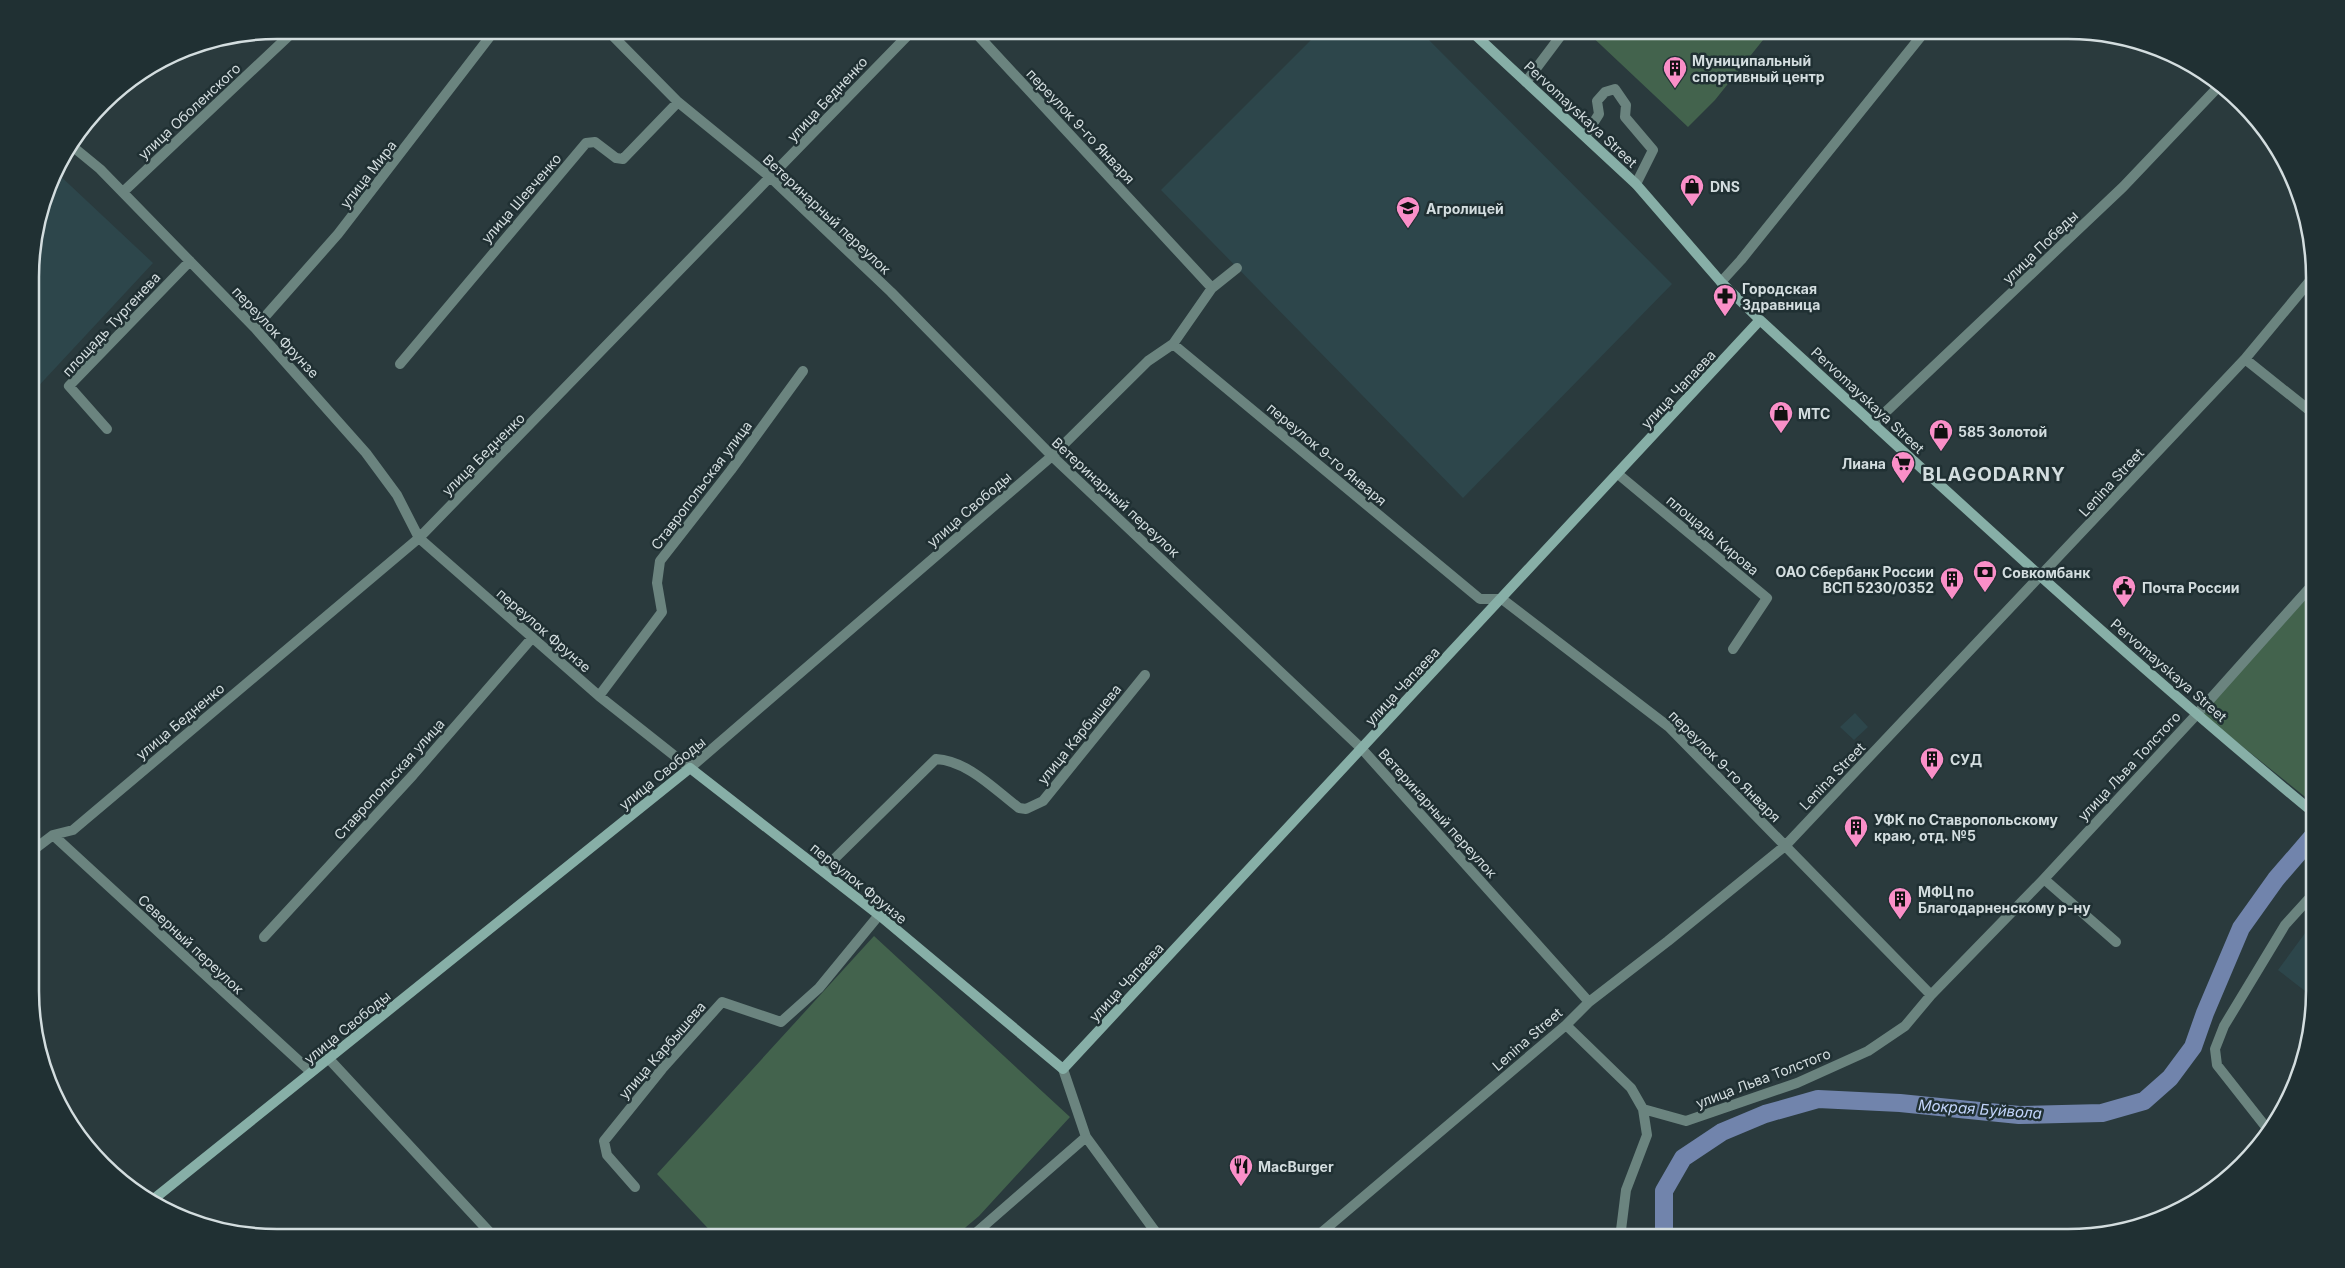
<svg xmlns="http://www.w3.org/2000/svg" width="2345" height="1268" font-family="Inter,sans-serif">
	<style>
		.built { fill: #2d464b }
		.green { fill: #43634d }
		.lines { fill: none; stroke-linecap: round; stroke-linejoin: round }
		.river { stroke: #7184ac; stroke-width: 18 }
		.minor { stroke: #6b847f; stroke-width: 10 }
		.secondary { stroke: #87afa7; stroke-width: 10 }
		.labels { text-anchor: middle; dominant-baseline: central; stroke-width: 5; stroke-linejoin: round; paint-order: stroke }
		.poi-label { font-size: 14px; font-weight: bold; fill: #d3dddf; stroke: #203033; text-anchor: start }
		.street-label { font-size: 14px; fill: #d3dddf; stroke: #203033 }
		.water-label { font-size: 15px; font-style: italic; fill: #c3d5fb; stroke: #203033 }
		.district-label { font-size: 19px; font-weight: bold; letter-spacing: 1px; fill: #d3dddf; stroke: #203033 }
		.rim { fill: none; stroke: #d3dddf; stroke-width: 2.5 }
	</style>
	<rect width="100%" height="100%" fill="#2a3a3d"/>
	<path class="built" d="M1321 30H1419L1672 284 1463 498 1161 190Z
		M55 171 153 263 32 393V245Z
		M1855 713 1868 727 1854 740 1840 727Z
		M2314 921V998L2278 970Z"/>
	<path class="green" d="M1585 30H1771L1715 100 1688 127Z
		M2314 588V804L2202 714Z
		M874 936 1070 1117 979 1216 953 1238H717L657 1174Z"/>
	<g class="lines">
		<path class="river" d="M1664 1238V1191L1683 1158 1722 1132 1765 1114 1818 1099 1900 1103 2019 1115 2102 1113 2144 1101 2170 1078 2193 1047 2205 1013 2241 928 2276 879 2314 835"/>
		<path class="minor" d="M607 30 678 102 770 177 891 292 1052 456 1362 749 1589 1002
			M1526 82 1565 30
			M1585 136 1599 114 1597 101 1605 92 1615 89 1626 105 1625 117 1653 150 1636 184
			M72 146 100 169 255 328 366 453 397 495 419 538 599 696 690 768 1052 456 1148 361 1173 344 1212 288 973 30
			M123 192 295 30
			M1721 282 1741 260 1926 30
			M1212 288 1237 268
			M255 328 338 234 495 30
			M1173 344 1480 599H1502L1669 727 1931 995
			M2245 359 2314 414
			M400 364 586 143 595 142 616 158 623 159 678 102
			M1873 424 2123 187 2221 84
			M107 429 69 386 190 261
			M1618 474 1767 598 1733 649
			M599 696 662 612 657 583 660 561 731 470 803 371
			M53 835 311 1072
			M32 851 53 835 73 830 419 538 913 30
			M823 870 936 759C968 761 994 789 1019 808L1026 809 1043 801 1145 675
			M2044 879 2197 714 2314 583
			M264 937 413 775 532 638
			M1566 1025 1631 1088 1643 1109 1647 1135 1626 1190 1620 1238
			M329 1059 495 1238
			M1063 1069 1086 1137 1160 1238
			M1643 1109 1686 1121 1797 1083 1868 1051 1905 1026 1931 995 2044 879 2116 942
			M2269 1131 2217 1065 2215 1049 2224 1026 2285 925 2314 893
			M635 1187 607 1155 604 1141 662 1069 722 1002 781 1022 819 988 879 915
			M970 1238 1086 1137
			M1315 1238 1566 1025 1589 1002 1668 941 1785 846 2245 359 2314 276"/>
		<path class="secondary" d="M1470 30 1636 184 1721 282 1760 320C1942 487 2124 656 2314 813
			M150 1202 690 768 879 915 1063 1069 1760 320"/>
	</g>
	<defs>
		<g id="building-pin" transform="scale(1.25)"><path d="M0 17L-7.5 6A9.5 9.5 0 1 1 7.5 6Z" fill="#fa8fc8" stroke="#203033"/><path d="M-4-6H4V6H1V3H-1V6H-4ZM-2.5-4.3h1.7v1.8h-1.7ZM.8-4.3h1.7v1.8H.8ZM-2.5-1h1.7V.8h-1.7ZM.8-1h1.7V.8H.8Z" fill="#111"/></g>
		<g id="shop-pin" transform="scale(1.25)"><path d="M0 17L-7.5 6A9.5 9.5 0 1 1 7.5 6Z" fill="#fa8fc8" stroke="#203033"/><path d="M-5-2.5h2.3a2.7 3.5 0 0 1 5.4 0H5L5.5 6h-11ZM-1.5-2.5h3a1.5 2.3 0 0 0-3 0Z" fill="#111"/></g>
		<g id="university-pin" transform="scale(1.25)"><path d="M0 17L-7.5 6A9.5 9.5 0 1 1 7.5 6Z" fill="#fa8fc8" stroke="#203033"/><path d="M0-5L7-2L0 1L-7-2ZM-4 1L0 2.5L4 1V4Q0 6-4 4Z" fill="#111"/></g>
		<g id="pharmacy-pin" transform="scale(1.25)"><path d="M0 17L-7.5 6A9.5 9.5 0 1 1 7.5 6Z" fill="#fa8fc8" stroke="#203033"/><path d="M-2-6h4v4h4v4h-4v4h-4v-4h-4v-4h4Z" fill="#111"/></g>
		<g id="supermarket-pin" transform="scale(1.25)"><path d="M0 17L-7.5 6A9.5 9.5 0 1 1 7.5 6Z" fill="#fa8fc8" stroke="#203033"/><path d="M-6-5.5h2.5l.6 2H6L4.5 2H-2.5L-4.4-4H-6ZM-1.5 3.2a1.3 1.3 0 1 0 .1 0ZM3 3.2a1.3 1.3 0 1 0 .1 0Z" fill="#111"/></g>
		<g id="bank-pin" transform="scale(1.25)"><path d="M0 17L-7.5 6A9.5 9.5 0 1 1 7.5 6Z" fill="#fa8fc8" stroke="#203033"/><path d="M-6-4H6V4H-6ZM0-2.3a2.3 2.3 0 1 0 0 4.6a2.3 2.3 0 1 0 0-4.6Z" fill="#111"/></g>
		<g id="civic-pin" transform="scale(1.25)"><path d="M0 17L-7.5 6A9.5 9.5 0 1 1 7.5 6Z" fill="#fa8fc8" stroke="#203033"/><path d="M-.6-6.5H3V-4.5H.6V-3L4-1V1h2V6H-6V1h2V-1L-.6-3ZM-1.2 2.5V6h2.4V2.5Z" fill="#111"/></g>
		<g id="restaurant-pin" transform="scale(1.25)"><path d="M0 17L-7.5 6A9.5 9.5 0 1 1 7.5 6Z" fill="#fa8fc8" stroke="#203033"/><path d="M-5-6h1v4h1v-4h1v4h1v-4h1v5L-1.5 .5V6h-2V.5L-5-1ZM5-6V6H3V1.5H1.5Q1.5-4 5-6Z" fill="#111"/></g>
	</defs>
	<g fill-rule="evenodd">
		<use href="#building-pin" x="1675" y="68"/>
		<use href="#shop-pin" x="1692" y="186"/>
		<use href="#university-pin" x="1408" y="208"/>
		<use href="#pharmacy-pin" x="1725" y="296"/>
		<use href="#shop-pin" x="1781" y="413"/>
		<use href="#shop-pin" x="1941" y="431"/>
		<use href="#supermarket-pin" x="1903" y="463"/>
		<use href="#bank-pin" x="1985" y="572"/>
		<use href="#building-pin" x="1952" y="579"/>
		<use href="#civic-pin" x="2124" y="587"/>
		<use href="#building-pin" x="1932" y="759"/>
		<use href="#building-pin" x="1856" y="827"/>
		<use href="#building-pin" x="1900" y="899"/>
		<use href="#restaurant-pin" x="1241" y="1166"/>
	</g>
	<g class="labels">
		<g class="poi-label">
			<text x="1692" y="60">Муниципальный<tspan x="1692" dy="16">спортивный центр</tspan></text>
			<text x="1710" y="186">DNS</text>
			<text x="1426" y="208">Агролицей</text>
			<text x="1742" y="288">Городская<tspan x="1742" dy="16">Здравница</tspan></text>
			<text x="1798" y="413">МТС</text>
			<text x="1958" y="431">585 Золотой</text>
			<text x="1886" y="463" text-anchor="end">Лиана</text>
			<text x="1934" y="571" text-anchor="end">ОАО Сбербанк России<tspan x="1934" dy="16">ВСП 5230/0352</tspan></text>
			<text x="2002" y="572">Совкомбанк</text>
			<text x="2142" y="587">Почта России</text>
			<text x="1950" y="759">СУД</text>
			<text x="1874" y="819">УФК по Ставропольскому<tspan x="1874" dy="16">краю, отд. №5</tspan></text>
			<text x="1918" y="891">МФЦ по<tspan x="1918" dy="16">Благодарненскому р-ну</tspan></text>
			<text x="1258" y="1166">MacBurger</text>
		</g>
		<g class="street-label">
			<text transform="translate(827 99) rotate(-47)">улица Бедненко</text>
			<text transform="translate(189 111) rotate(-43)">улица Оболенского</text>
			<text transform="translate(1581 114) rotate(43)">Pervomayskaya Street</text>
			<text transform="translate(1081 126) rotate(47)">переулок 9-го Января</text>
			<text transform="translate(368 174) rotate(-52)">улица Мира</text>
			<text transform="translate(521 198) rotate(-49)">улица Шевченко</text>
			<text transform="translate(827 214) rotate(43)">Ветеринарный переулок</text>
			<text transform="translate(2040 247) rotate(-44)">улица Победы</text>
			<text transform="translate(111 324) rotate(-47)">площадь Тургенева</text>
			<text transform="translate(276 332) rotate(47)">переулок Фрунзе</text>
			<text transform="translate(1678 389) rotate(-47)">улица Чапаева</text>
			<text transform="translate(1868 400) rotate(43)">Pervomayskaya Street</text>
			<text transform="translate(483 454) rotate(-45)">улица Бедненко</text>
			<text transform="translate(1327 454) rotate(40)">переулок 9-го Января</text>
			<text transform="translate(2111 482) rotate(-47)">Lenina Street</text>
			<text transform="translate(701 485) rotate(-53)">Ставропольская улица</text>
			<text transform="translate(1116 497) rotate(43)">Ветеринарный переулок</text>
			<text transform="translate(969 509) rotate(-41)">улица Свободы</text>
			<text transform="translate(1713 535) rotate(40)">площадь Кирова</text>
			<text transform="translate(544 630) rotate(41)">переулок Фрунзе</text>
			<text transform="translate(2169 670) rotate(41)">Pervomayskaya Street</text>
			<text transform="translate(1402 686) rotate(-47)">улица Чапаева</text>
			<text transform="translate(180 721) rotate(-40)">улица Бедненко</text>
			<text transform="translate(1079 734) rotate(-51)">улица Карбышева</text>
			<text transform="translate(1725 766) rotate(45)">переулок 9-го Января</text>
			<text transform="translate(2129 766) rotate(-47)">улица Льва Толстого</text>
			<text transform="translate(662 773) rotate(-39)">улица Свободы</text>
			<text transform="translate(1832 776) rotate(-46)">Lenina Street</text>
			<text transform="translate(389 779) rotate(-48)">Ставропольская улица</text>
			<text transform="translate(1438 813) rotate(48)">Ветеринарный переулок</text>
			<text transform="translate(859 883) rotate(39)">переулок Фрунзе</text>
			<text transform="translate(191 944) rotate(43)">Северный переулок</text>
			<text transform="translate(1126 982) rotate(-47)">улица Чапаева</text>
			<text transform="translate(347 1027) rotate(-39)">улица Свободы</text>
			<text transform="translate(1527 1039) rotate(-41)">Lenina Street</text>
			<text transform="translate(662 1050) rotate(-49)">улица Карбышева</text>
			<text transform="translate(1763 1078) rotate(-21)">улица Льва Толстого</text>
		</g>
		<g class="water-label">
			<text transform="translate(1980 1109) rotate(4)">Мокрая Буйвола</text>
		</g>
		<g class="district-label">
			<text x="1994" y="474">BLAGODARNY</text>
		</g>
	</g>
	<path d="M0 0H2345V1268H0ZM277 39H2068A238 238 0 0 1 2306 277V991A238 238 0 0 1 2068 1229H277A238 238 0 0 1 39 991V277A238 238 0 0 1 277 39Z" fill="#203033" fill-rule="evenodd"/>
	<path class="rim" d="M277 39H2068A238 238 0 0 1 2306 277V991A238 238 0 0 1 2068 1229H277A238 238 0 0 1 39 991V277A238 238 0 0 1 277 39Z"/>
</svg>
